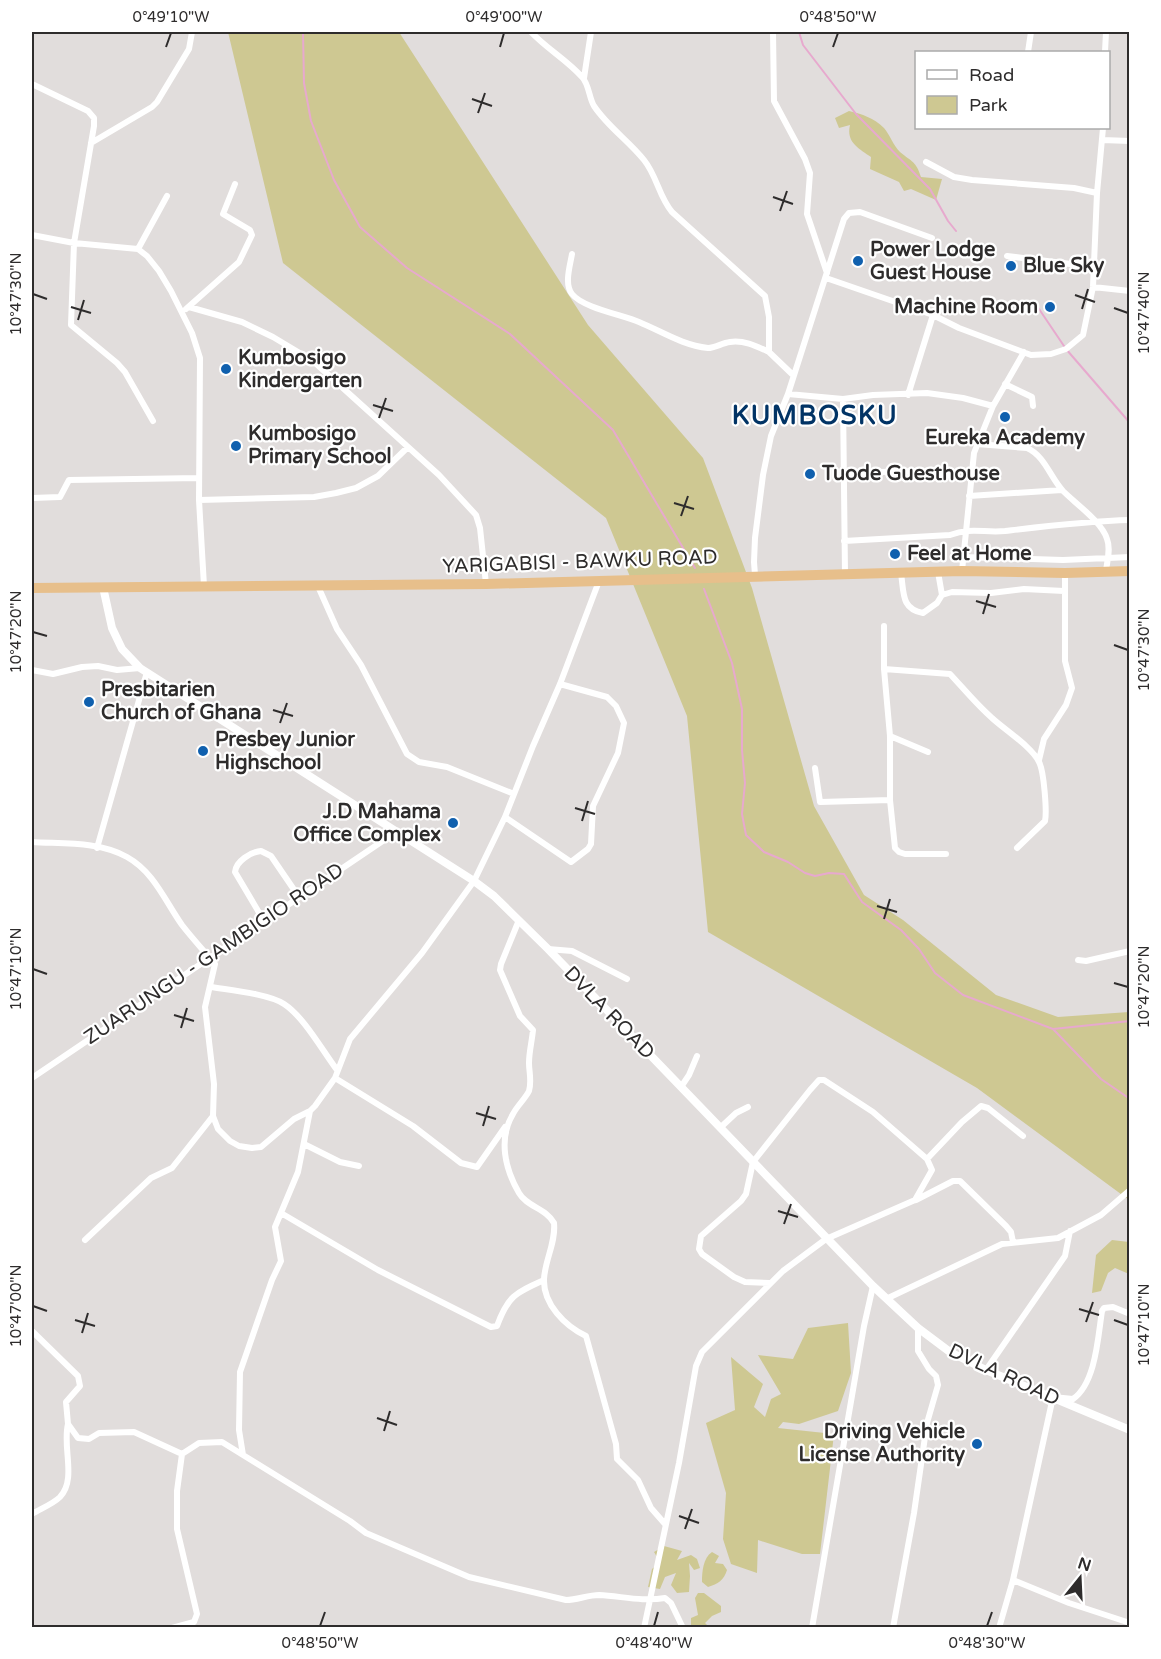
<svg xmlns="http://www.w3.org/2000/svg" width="1161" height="1659" font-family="'Varela Round',sans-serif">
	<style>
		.green { fill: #cec892 }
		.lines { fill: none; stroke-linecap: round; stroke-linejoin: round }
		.stream { stroke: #e7a9ce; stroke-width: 2 }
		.minor { stroke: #fff; stroke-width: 6 }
		.tertiary { stroke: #fff; stroke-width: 8 }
		.trunk { stroke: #e7bf8b; stroke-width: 10 }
		.ticks { fill: none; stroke: #2e2c2c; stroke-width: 2 }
		.poi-dot { fill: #1060ae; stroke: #fff; stroke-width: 2 }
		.labels { text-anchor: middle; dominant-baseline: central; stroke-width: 4.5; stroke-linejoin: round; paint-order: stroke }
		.poi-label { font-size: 20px; font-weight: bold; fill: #2e2c2c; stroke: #fff; text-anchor: start }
		.street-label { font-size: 20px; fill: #2e2c2c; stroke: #fff }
		.district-label { font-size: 26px; font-weight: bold; letter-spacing: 1.5px; fill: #013365; stroke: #fff }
		.neatline { fill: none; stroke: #2e2c2c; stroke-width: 2 }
		.ticks-label { font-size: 15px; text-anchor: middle; fill: #2e2c2c }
	</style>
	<rect width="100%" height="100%" fill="#e1dddc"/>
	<path class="green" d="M228 32H399L588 325 703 458 752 588 814 806 864 895 903 920 996 995 1058 1017 1129 1012V1200L977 1088 708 932 687 716 606 518 283 263Z
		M849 111C862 114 874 118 884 128 890 135 893 145 900 152 912 162 916 161 921 177L942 179 936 200 911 189 904 191 899 182 870 169 871 157C858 148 846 142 850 125L839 128 835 118Z
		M1112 1240 1129 1242V1274L1115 1268 1108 1273 1101 1291 1092 1293 1096 1255Z
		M848 1323 851 1373 838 1411 799 1424 783 1422 778 1428 834 1434 820 1554H802L758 1540 757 1573 731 1564 723 1539 726 1493 706 1423 735 1410 731 1357 763 1384 754 1407 765 1417 771 1399 781 1394 758 1355 793 1359 808 1328Z
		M664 1546 682 1551 677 1560 691 1555 697 1559 700 1568 694 1570 689 1563 690 1576 689 1592 677 1593 671 1585 676 1573 665 1577 660 1589 648 1587 652 1569 660 1562 654 1552Z
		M712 1552 719 1556 715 1563 723 1564 727 1570C724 1580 718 1584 708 1587L702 1582C702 1572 703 1558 712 1552Z
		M698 1593H704L721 1606V1612L712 1616 705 1623 709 1627H691V1618L698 1615 695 1598Z"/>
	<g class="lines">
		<path class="stream" d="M303 32 304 83 311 121 334 180 360 227 407 268 510 334 613 430 695 568
			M799 32 803 45 856 114 930 189 948 221 956 231
			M1035 303 1066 349 1130 423
			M704 589 732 663 742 709V750L745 783 742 814 746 835 764 852 788 862 805 873 815 876 829 873 844 874 862 902 901 930 919 949 935 973 963 995 1053 1029 1130 1021
			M1053 1029 1101 1079 1130 1099"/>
		<path class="minor" d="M531 32C547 49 567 60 582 77 589 84 589 98 594 106 608 127 629 141 644 160 657 176 659 197 672 212L765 296 769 317V352L793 375
			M773 32 774 101 805 159 810 173 807 214 827 273
			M1028 52 1031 32
			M1105 52 1106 32
			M584 78 591 32
			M32 84 88 111 94 118V126L74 243 71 325 117 363 125 372 153 421
			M1102 140 1130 141
			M91 143 152 107 157 102 189 49 192 32
			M926 162 954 177 972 180 1074 188 1097 193
			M32 235 74 243 138 249 147 256 159 271 171 291 192 333 200 358 199 500 204 586
			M138 249 167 196
			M572 254C570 266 564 284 572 294 583 308 623 315 639 322 663 332 682 345 708 348 715 348 722 343 730 342 744 340 756 346 769 352
			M1007 256 1094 267
			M826 278 933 315 959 328 1031 355 1051 354 1066 349 1083 335 1093 287 1097 193 1103 128
			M1093 287 1130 291
			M189 307 242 322 273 337 313 361 439 475 476 515 480 528 486 584
			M186 309 239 262 252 235 250 230 223 214 235 184
			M1005 384 1032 397 1033 406
			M788 394 843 399 873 395 927 393 963 398 993 406
			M908 395 933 315
			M843 399 845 574
			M977 444 1027 448C1045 456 1050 477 1063 491 1075 503 1102 522 1107 539 1111 549 1107 561 1106 571
			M845 473 916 471 950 475
			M969 496 1062 490
			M32 498 60 497 69 480 199 478
			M199 500 314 497 336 493 356 488 378 476 408 447
			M844 541 950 535C971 527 984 533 1005 531 1047 526 1087 521 1130 520
			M963 557 1063 560 1130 557
			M962 571 974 453 993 406 1024 352
			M938 572 942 595
			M901 573C904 593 901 609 923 613L937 603 942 595 952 592 991 593 1024 589 1064 591
			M755 575 754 562 755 538 763 475 771 436 788 394 844 219 849 213 860 212 932 238
			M317 584 337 629 361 665 407 754 419 762 447 767 514 794
			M884 626V669L890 736V800L895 848 899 852 905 854H946
			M884 669 950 674C964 689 977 705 992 718 1005 730 1032 747 1039 762 1044 771 1047 812 1045 821L1017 848
			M32 670 53 674 82 667 98 666 117 670 140 668
			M890 736 928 752
			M1039 760 1044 739 1066 705 1072 688 1065 661V573
			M815 768 820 802 890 800
			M505 817 571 862 588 849 591 844 593 806 618 753 624 723 616 706 607 697 560 684
			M32 842C62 844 99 841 127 857 154 872 165 901 182 925 192 938 204 951 215 964L205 1007 214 1084 213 1116 218 1129 230 1141 239 1146 252 1148 261 1147 294 1119 310 1111 315 1106 335 1078 350 1039 422 953 474 881 505 817 533 746 560 684 599 581
			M97 848 147 672
			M519 920 501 964 500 970 520 1016 533 1030C532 1041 529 1052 529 1063 529 1072 532 1081 529 1091 525 1099 517 1106 513 1114 498 1139 505 1169 519 1193 527 1207 546 1208 554 1223 556 1242 545 1260 544 1279 543 1304 565 1326 586 1336L616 1444 617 1459 638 1480 651 1508 665 1524
			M264 921 235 872C236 861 251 852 261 851L271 856 299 897
			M548 949 572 951 627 979
			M1078 960 1086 961 1130 951
			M211 987C229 990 269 994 284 1004 304 1017 322 1050 337 1070
			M32 1078 396 832
			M335 1078 413 1126 461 1163 477 1167 505 1127
			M681 1087 689 1075 697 1056
			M310 1111 298 1172 275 1227 281 1261 272 1280 240 1372 239 1430 243 1455 350 1521 366 1533 469 1577 566 1600C577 1600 588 1595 599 1595 621 1596 642 1602 665 1598L671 1603 683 1628
			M721 1127 736 1113 748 1107
			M304 1144 340 1162 359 1166
			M927 1159 962 1122 981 1106 988 1108 1023 1136
			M916 1200 953 1181H960L1006 1226 1011 1232 1013 1242
			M281 1213 378 1270 491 1327 497 1326C508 1296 515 1293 544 1280
			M85 1240 151 1178 172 1168 213 1116
			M886 1299 1002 1244 1058 1238 1101 1215 1130 1190
			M32 1331 78 1376 80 1386 66 1402 68 1424 78 1438 89 1439 99 1433 134 1432 182 1454
			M986 1370 1065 1256 1070 1231
			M32 1514C40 1509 53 1504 60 1497 77 1479 62 1447 68 1424
			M1013 1580 1069 1603 1130 1623
			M172 1628 194 1622 197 1614 177 1529V1491L182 1454 199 1443 222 1442 243 1455
			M644 1628 679 1463 696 1366 702 1352 783 1271 826 1239 915 1200 932 1170 927 1159 873 1112 824 1080H819L810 1090 753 1162 746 1194 741 1201 701 1236 699 1249 702 1254 734 1277 745 1282 770 1283
			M812 1628 864 1326 873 1286
			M893 1628 914 1513 927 1423 938 1385 936 1376 929 1369 918 1351V1328
			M999 1628 1013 1580 1053 1397 1073 1399C1096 1383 1098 1336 1102 1311L1104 1308 1113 1307 1130 1314"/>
		<path class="tertiary" d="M103 587 112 628 122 649 140 668 474 881 494 896 548 949 873 1286 918 1328 950 1352 986 1370 1130 1430"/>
		<path class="trunk" d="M32 588 486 584 962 571 1065 573 1130 571"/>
	</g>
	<path class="ticks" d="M166 47 171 33M500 47 504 33M833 47 838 33M472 99 492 106M478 113 485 93M773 197 793 204M780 211 787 191M33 294 47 299M1075 295 1095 302M71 307 91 313M1114 308 1128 313M1082 309 1088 289M78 320 84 300M373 405 393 411M379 418 386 398M674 503 694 509M681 516 688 496M976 601 996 607M983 614 989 594M33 632 47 636M1114 645 1128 650M273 710 293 716M280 723 287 703M575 808 595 814M582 821 588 801M877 906 897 912M884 919 890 899M33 969 47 974M1114 983 1128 987M174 1015 194 1021M181 1028 187 1008M476 1113 496 1119M483 1126 489 1106M778 1211 798 1217M784 1224 791 1204M33 1306 47 1311M1079 1309 1099 1315M75 1320 95 1326M1114 1320 1128 1325M1086 1322 1093 1302M82 1333 88 1313M377 1418 397 1425M384 1431 390 1411M679 1516 699 1523M685 1529 692 1509M320 1626 325 1612M654 1626 658 1612M987 1626 992 1612"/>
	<g class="poi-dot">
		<circle cx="858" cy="261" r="6"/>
		<circle cx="1011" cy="266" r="6"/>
		<circle cx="1050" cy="307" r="6"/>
		<circle cx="226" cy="369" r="6"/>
		<circle cx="1005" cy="417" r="6"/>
		<circle cx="236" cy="446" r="6"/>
		<circle cx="810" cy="474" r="6"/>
		<circle cx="895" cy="554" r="6"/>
		<circle cx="89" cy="702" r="6"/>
		<circle cx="203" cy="751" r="6"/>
		<circle cx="453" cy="823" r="6"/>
		<circle cx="977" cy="1444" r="6"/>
	</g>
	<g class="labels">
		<g class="poi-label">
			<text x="870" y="250">Power Lodge<tspan x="870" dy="23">Guest House</tspan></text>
			<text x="1023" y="266">Blue Sky</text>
			<text x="1038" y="307" text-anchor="end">Machine Room</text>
			<text x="238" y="358">Kumbosigo<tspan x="238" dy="23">Kindergarten</tspan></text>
			<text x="248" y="434">Kumbosigo<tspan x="248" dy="23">Primary School</tspan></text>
			<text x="1005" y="438" text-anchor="middle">Eureka Academy</text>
			<text x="822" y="474">Tuode Guesthouse</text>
			<text x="907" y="554">Feel at Home</text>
			<text x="101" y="690">Presbitarien<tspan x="101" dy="23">Church of Ghana</tspan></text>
			<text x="215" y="740">Presbey Junior<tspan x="215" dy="23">Highschool</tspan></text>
			<text x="441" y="812" text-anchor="end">J.D Mahama<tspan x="441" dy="23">Office Complex</tspan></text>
			<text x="965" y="1432" text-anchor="end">Driving Vehicle<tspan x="965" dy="23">License Authority</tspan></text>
		</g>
		<g class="street-label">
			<text transform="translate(580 562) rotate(-2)">YARIGABISI - BAWKU ROAD</text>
			<text transform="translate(214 954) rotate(-34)">ZUARUNGU - GAMBIGIO ROAD</text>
			<text transform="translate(609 1013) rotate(46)">DVLA ROAD</text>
			<text transform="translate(1004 1375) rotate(25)">DVLA ROAD</text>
		</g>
		<g class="district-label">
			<text x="815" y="415">KUMBOSKU</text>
		</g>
	</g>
	<rect width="1161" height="1659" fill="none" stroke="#ffffff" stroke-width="66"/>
	<rect x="915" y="51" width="195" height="78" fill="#ffffff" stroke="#ababab" stroke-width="1.5"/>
	<rect x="927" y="70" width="30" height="9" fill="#ffffff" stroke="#ababab" stroke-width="1.5"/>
	<text x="969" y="81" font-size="18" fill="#2e2c2c">Road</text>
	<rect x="927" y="96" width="30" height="18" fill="#cec892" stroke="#ababab" stroke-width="1.5"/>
	<text x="969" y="111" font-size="18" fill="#2e2c2c">Park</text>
	<g transform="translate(1080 1578) rotate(18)" stroke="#ffffff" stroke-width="4.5" paint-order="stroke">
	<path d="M0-4.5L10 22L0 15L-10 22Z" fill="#2e2c2c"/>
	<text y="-9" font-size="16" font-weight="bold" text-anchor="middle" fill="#2e2c2c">N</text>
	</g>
	<rect x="33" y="33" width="1095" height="1593" class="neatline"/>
	<g class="ticks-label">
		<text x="171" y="22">0°49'10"W</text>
		<text x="504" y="22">0°49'00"W</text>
		<text x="838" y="22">0°48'50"W</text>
		<text transform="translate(16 294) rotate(-90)" y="5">10°47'30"N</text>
		<text transform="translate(1144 313) rotate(-90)" y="5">10°47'40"N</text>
		<text transform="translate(16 632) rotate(-90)" y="5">10°47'20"N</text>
		<text transform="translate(1144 650) rotate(-90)" y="5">10°47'30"N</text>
		<text transform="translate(16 969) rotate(-90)" y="5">10°47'10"N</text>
		<text transform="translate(1144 987) rotate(-90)" y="5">10°47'20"N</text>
		<text transform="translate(16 1306) rotate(-90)" y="5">10°47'00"N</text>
		<text transform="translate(1144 1325) rotate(-90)" y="5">10°47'10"N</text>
		<text x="320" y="1648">0°48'50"W</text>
		<text x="654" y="1648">0°48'40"W</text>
		<text x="987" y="1648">0°48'30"W</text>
	</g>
</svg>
